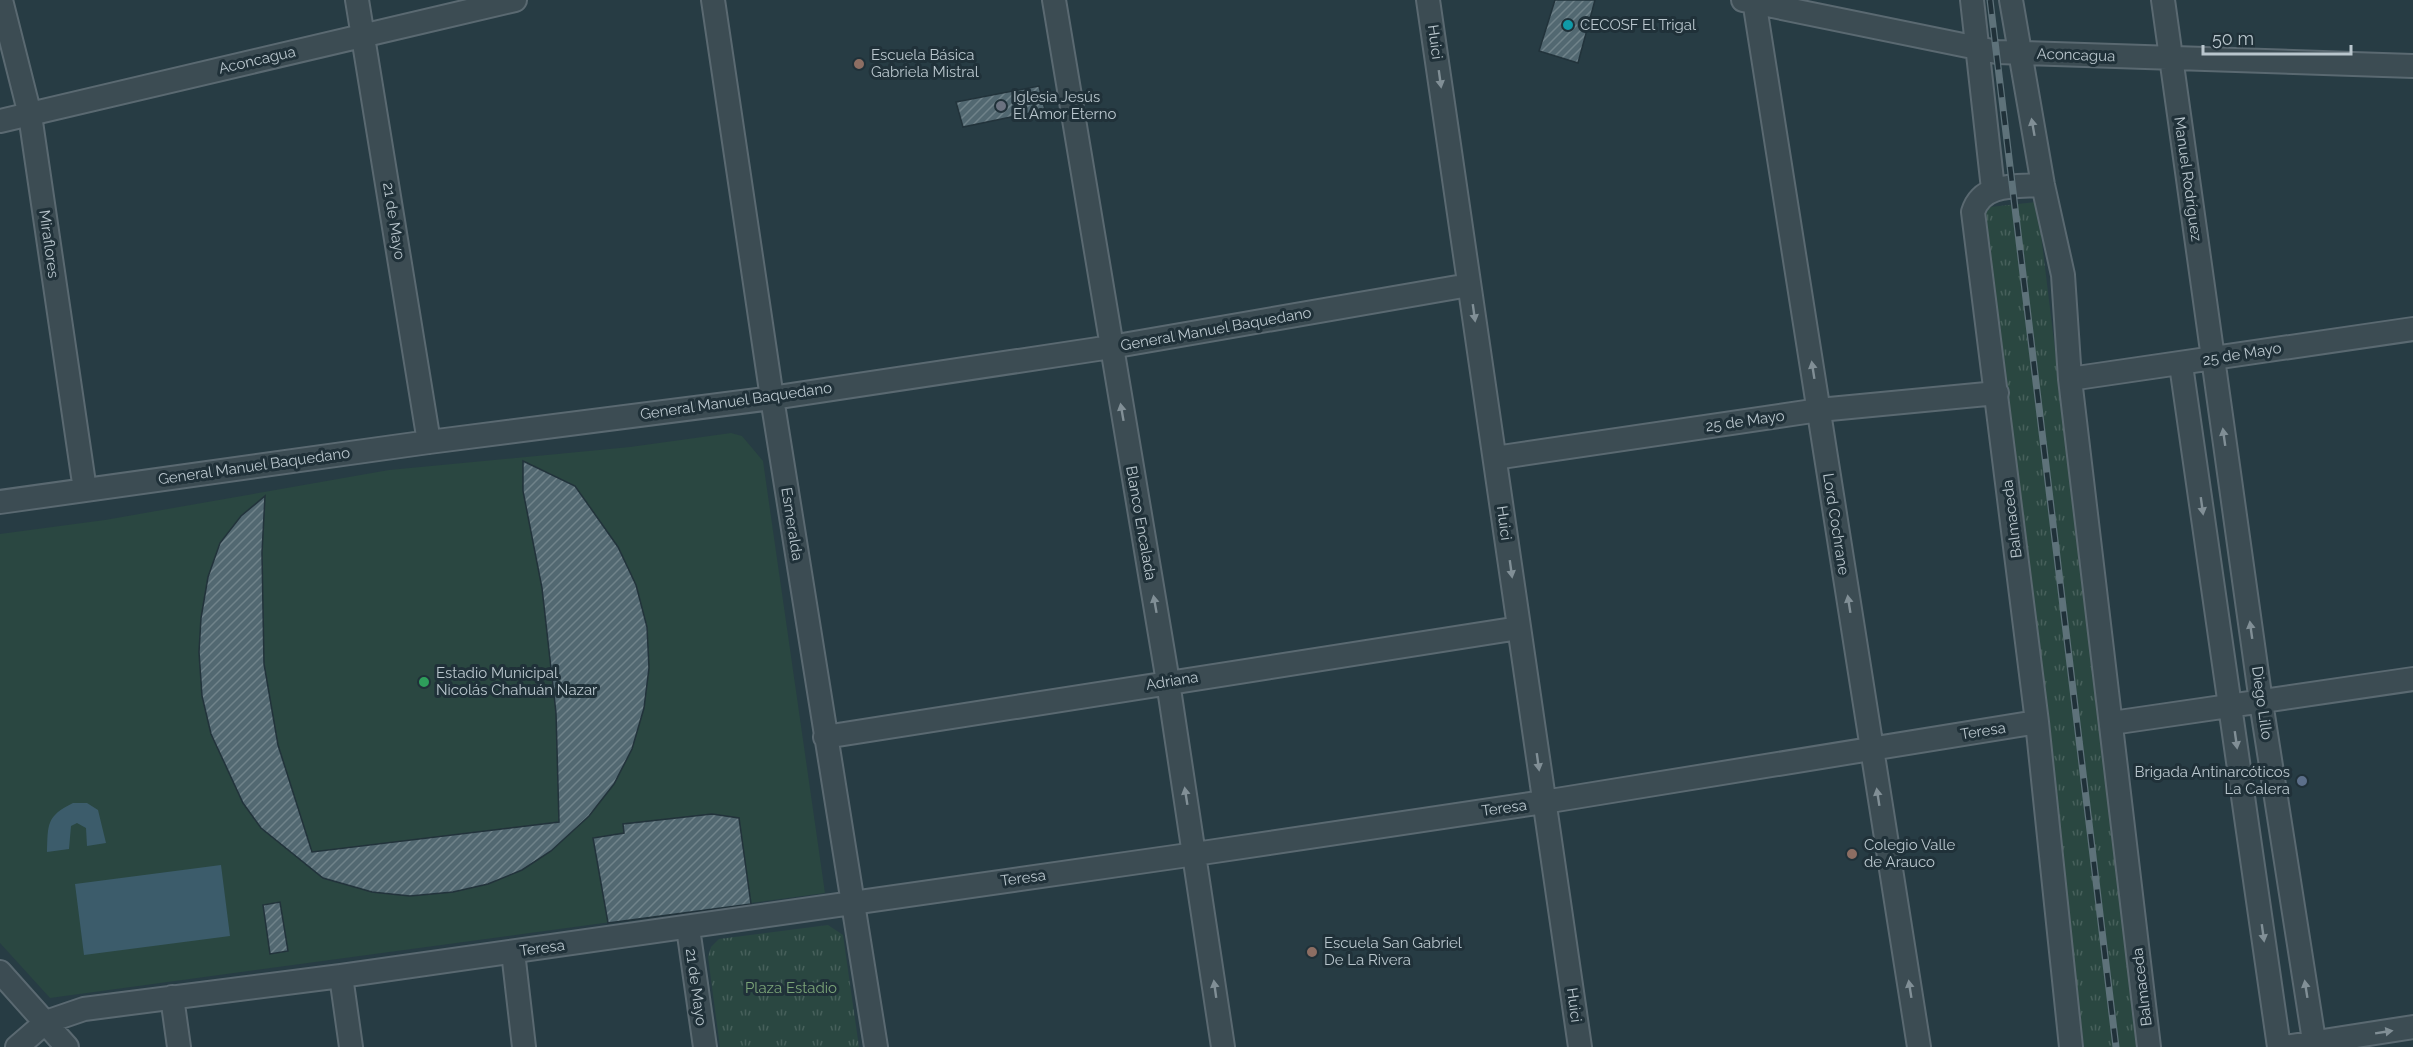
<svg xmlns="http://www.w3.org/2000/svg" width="2413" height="1047" font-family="Raleway,sans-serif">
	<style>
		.grass { fill: url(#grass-tufts) }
		.garden { fill: #2a4741 }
		.water { fill: #3c5c6b }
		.building { fill: url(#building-hatch); stroke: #22333b; stroke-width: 1.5 }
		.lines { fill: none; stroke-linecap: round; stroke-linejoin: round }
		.minor-casing { stroke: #5a6971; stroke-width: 26 }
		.minor { stroke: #3c4c53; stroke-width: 22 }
		.rail-casing { stroke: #5e727a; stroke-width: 7 }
		.rail { stroke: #203139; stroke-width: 4.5; stroke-dasharray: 14; stroke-linecap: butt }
		.oneway { fill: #818f96 }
		.culture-dot { fill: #0f9aa8; stroke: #203139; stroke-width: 2 }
		.education-dot { fill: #8d6e63; stroke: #203139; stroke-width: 2 }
		.worship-dot { fill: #6b7280; stroke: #203139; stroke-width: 2 }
		.leisure-dot { fill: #2e9e5b; stroke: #203139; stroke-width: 2 }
		.service-dot { fill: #5c6f8a; stroke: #203139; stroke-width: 2 }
		.labels { text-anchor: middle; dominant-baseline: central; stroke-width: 6; stroke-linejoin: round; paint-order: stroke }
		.poi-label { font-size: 15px; fill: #b9c6cd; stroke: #203139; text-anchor: start }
		.street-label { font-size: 15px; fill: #b9c6cd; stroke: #203139 }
		.park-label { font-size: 15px; fill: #7aa377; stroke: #203139 }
	</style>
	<defs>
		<pattern id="grass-tufts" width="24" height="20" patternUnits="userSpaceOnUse" patternTransform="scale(1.5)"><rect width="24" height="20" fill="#2a4741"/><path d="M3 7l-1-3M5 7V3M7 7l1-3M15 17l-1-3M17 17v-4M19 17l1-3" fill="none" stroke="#47605b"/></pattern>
		<pattern id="building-hatch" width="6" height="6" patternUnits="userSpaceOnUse" patternTransform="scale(1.5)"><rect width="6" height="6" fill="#526871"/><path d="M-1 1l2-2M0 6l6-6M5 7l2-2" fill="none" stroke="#70838a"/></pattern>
	</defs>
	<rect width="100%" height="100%" fill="#273c44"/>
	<path class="grass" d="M2037 202 2140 1047H2084L1981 208Z
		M828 925 843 935 859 1047H720L708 957 711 947 719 939Z"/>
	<path class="garden" d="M731 433 742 436 763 461 825 893 50 998 0 943V534L105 520 389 470 630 447Z"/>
	<path class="water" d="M73 803H87L98 810 106 843 87 846 86 828 77 823 71 826 69 849 47 852C48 825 46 816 73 803Z
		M221 865 230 936 84 955 75 884Z"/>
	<path class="building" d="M1555 0H1595L1578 63 1539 51Z
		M1039 86 1045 110 963 127 956 102Z
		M523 461 575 486 618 547 636 585 647 627 649 668 644 708 632 749 614 784 589 816 551 851 522 870 488 884 453 892 410 896 372 892 323 878 261 828 243 803 211 734 202 696 199 652 201 618 208 577 220 543 241 516 265 496 262 553 264 664 278 745 312 852 559 822 556 713 542 588 523 491Z
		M712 814 739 818 751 904 608 923 593 838 624 833 623 824Z
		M280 902 288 951 270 954 263 905Z"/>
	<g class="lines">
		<g class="minor-casing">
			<path id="minor" d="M1 0 30 115 85 490
				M357 0 429 442
				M713 0 772 398 876 1047
				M1054 0 1168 682 1223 1047
				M1428 0 1580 1047
				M1743 0 1997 52 2413 66
				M1754 0 1919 1047
				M1972 0 1993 189
				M2011 0 2043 185 2063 275 2070 379 2149 1047
				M2163 0 2261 702 2315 1047
				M0 121 515 0
				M2043 185C2017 187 1982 182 1973 212L2037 722 2071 1047
				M2181 365 2279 1047
				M2070 379 2413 329
				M1495 458 1819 410 1997 393
				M0 502 429 442 772 398 1111 347 1469 285
				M2112 723 2413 679
				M825 737 1519 628
				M688 928 705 1047
				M513 952 524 1047
				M0 972 67 1047
				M341 976 351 1047
				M172 997 179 1047
				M17 1047 46 1022 84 1009 341 976 1195 854 1544 802 2037 722
				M2286 1047 2413 1027"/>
		</g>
		<use href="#minor" class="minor"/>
		<g class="rail-casing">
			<path id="rail" d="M1990 0 2116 1047"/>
		</g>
		<use href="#rail" class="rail"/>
	</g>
	<defs><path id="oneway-solid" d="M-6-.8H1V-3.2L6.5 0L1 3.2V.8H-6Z" transform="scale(1.5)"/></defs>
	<g class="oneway">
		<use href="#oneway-solid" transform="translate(1440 79) rotate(82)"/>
		<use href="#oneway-solid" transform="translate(2033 127) rotate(-100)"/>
		<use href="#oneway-solid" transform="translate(1474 313) rotate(82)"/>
		<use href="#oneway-solid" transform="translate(1813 370) rotate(-99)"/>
		<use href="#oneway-solid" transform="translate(1122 412) rotate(-100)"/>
		<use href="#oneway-solid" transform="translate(2224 437) rotate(-98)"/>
		<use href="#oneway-solid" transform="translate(2202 506) rotate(82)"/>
		<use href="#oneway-solid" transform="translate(1511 569) rotate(82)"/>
		<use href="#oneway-solid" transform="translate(1155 604) rotate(-100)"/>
		<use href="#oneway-solid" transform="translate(1849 604) rotate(-99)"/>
		<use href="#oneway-solid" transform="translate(2251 630) rotate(-98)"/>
		<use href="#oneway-solid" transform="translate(2236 740) rotate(82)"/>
		<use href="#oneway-solid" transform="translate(1538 762) rotate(82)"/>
		<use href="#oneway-solid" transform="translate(1186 796) rotate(-99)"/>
		<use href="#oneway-solid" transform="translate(1878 797) rotate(-99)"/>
		<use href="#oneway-solid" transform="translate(2263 933) rotate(82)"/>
		<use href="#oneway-solid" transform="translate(1215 989) rotate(-98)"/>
		<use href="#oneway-solid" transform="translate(1910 989) rotate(-99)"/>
		<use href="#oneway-solid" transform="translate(2306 989) rotate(-99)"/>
		<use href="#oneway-solid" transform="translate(2384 1032) rotate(-9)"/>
	</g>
	<circle class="culture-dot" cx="1568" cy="25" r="6"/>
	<g class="education-dot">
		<circle cx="859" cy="64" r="6"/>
		<circle cx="1852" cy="854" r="6"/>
		<circle cx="1312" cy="952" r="6"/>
	</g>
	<circle class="worship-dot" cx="1001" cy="106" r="6"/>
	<circle class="leisure-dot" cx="424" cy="682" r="6"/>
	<circle class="service-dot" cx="2302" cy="781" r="6"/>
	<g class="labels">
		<g class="poi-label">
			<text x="1580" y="25">CECOSF El Trigal</text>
			<text x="871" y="55">Escuela Básica<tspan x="871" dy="17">Gabriela Mistral</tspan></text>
			<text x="1013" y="97">Iglesia Jesús<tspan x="1013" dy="17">El Amor Eterno</tspan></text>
			<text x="436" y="673">Estadio Municipal<tspan x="436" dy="17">Nicolás Chahuán Nazar</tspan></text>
			<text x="2290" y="772" text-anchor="end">Brigada Antinarcóticos<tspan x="2290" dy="17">La Calera</tspan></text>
			<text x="1864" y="845">Colegio Valle<tspan x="1864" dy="17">de Arauco</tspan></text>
			<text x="1324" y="943">Escuela San Gabriel<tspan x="1324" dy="17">De La Rivera</tspan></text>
		</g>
		<g class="street-label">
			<text transform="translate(1435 42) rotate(82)">Huici</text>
			<text transform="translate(2076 55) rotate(2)">Aconcagua</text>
			<text transform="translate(257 60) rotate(-13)">Aconcagua</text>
			<text transform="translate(2188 179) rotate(82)">Manuel Rodríguez</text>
			<text transform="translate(394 221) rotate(81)">21 de Mayo</text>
			<text transform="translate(49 244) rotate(82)">Miraflores</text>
			<text transform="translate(1216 329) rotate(-10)">General Manuel Baquedano</text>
			<text transform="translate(2242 354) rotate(-9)">25 de Mayo</text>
			<text transform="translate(736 401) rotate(-8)">General Manuel Baquedano</text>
			<text transform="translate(1745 421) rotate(-8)">25 de Mayo</text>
			<text transform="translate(254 466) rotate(-8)">General Manuel Baquedano</text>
			<text transform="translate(2012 519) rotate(-97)">Balmaceda</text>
			<text transform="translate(1141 523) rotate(80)">Blanco Encalada</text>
			<text transform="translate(1504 523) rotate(82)">Huici</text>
			<text transform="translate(792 524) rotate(81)">Esmeralda</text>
			<text transform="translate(1836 524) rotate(81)">Lord Cochrane</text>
			<text transform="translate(1172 681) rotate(-9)">Adriana</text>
			<text transform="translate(2262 703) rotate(82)">Diego Lillo</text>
			<text transform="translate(1983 731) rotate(-9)">Teresa</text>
			<text transform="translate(1504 808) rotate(-8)">Teresa</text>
			<text transform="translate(1023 878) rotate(-8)">Teresa</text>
			<text transform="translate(542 948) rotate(-8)">Teresa</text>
			<text transform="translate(696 987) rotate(82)">21 de Mayo</text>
			<text transform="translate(2142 987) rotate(-97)">Balmaceda</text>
			<text transform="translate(1574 1005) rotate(82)">Huici</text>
		</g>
		<g class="park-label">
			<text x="791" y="988">Plaza Estadio</text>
		</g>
	</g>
	<path d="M2203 45v9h148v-9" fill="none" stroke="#b9c6cd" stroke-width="3"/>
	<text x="2212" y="45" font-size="18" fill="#b9c6cd" stroke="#203139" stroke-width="4.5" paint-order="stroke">50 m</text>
</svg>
